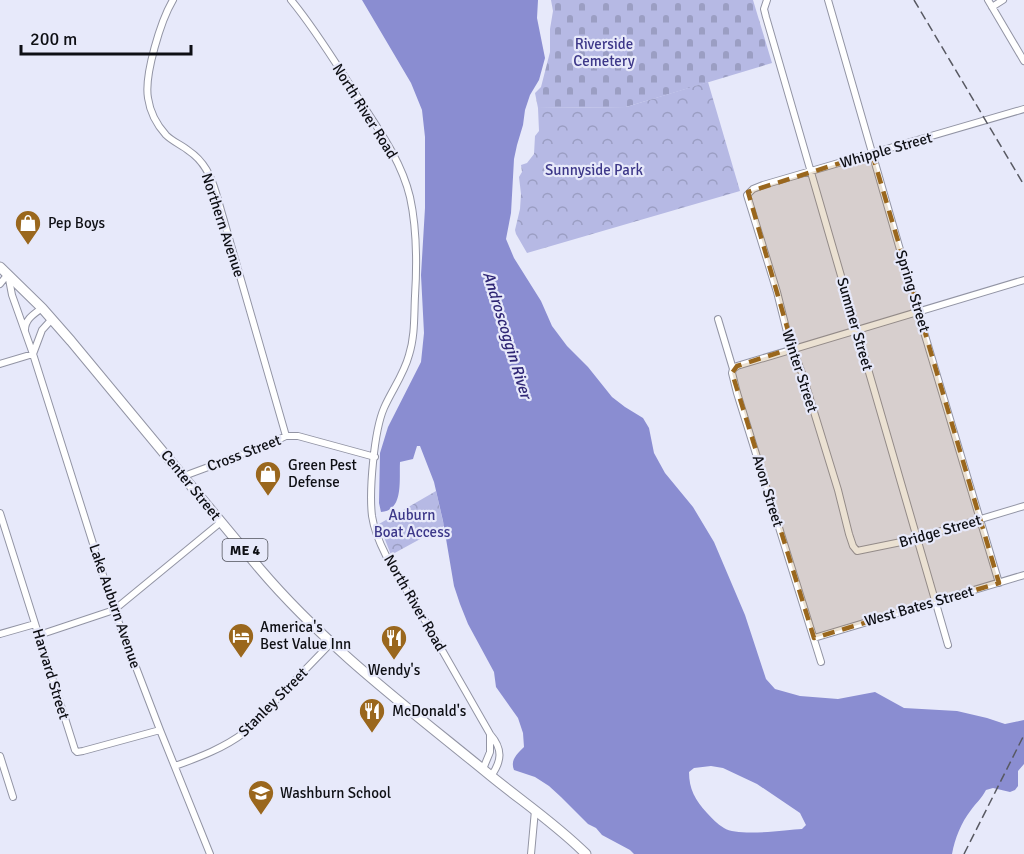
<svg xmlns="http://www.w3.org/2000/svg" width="1024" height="854" font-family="Signika,sans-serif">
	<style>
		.cemetery { fill: url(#cemetery-stones) }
		.park { fill: url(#park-crowns) }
		.water { fill: #8a8dd1; fill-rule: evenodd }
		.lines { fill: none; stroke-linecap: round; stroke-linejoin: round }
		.minor-casing { stroke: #9294a4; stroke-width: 8 }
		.highway-casing { stroke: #9294a4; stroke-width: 11 }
		.minor { stroke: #fff; stroke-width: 6 }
		.highway { stroke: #fff; stroke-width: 9 }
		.rail { stroke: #585962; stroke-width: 1.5; stroke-dasharray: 9 4.5; stroke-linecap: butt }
		.marked { fill: #9a671d; fill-opacity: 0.2; stroke: #9a671d; stroke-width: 4.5; stroke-dasharray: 12 8; stroke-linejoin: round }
		.labels { text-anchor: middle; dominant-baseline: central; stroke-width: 4.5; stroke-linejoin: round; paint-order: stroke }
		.shield { fill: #e7e9fa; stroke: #4f5059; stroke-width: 1.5 }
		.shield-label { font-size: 14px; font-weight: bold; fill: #0e0f14 }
		.park-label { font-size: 15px; fill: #3d3889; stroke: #e7e9fa }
		.street-label { font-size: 15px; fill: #0e0f14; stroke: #e7e9fa }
		.poi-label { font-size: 15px; fill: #0e0f14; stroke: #e7e9fa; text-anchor: start }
		.water-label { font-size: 16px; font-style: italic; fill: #2e2574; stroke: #e7e9fa }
	</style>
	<defs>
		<pattern id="cemetery-stones" width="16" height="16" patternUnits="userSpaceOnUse" patternTransform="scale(1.5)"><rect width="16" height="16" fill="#b6b9e4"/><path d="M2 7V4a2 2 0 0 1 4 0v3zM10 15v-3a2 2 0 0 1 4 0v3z" fill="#9b9ec3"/></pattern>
		<pattern id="park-crowns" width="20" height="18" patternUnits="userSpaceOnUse" patternTransform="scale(1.5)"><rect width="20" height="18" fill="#b6b9e4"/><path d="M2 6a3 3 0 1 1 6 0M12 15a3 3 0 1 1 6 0" fill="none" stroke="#9b9ec3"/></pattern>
	</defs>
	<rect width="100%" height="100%" fill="#e7e9fa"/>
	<path class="cemetery" d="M551 0H753L772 63 626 107 538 108 535 93 541 87 550 52V29L553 11Z"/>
	<path class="park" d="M708 82 740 191 527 253 516 234 515 230 520 209 521 194 519 177 522 172 521 165 527 163 534 154 535 136 539 131 538 108 626 107Z
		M436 491 444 526 391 555 379 524Z"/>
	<path class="water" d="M362 0H538L537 18 545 58 539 80 530 95 525 110 523 125 517 145 514 159 511 213 506 239 514 258 541 301 552 326 567 346 588 367 612 397 625 407 643 418 649 428 654 453 665 473 693 507 714 542 745 615 766 679 775 689 800 696 838 699 875 692 904 708 957 711 987 718 1005 724 1024 720V764L1018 771V786L1015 790 1010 792 993 788 986 790C982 798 976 803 971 810 961 823 955 838 952 854H634L630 850 602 835 596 828 588 824 561 797 549 786 535 777 514 770C510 760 517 754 524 747L523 733 518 718 496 687 494 672 468 624 460 604 454 586 443 521 434 482 420 446H417L413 459 400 462C399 479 404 511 381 512L379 503 380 453 388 427 421 362 424 333 421 275 425 208V137L422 110 411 83ZM711 766 723 768 757 784 800 813 806 825 802 829C785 830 738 837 724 828 717 824 712 818 707 813 695 800 689 789 689 772L694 768Z"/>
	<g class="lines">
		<g class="minor-casing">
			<path id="minor" d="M173 0C161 20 144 75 148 98 150 112 157 125 166 135 173 142 182 145 189 151 204 161 211 176 216 193L286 436
				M291 0C315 29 335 62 355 93 376 126 401 159 410 197 417 229 417 264 415 296 414 316 415 336 409 355 404 374 392 390 384 408 374 431 369 491 372 516 377 549 403 583 420 612 444 653 467 694 490 734 503 749 502 761 491 776
				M767 0 764 9 766 17 948 645
				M828 0 918 312 999 583
				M988 0 1024 61
				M992 7 1003 0
				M1024 109 763 185 753 189 747 195 777 292 788 336 803 376 838 490 849 534 853 546 857 551 911 540 1024 506
				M8 274 12 295 33 354 114 610 160 730 210 854
				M0 284 8 274
				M718 319 733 369 732 373 737 393 821 662
				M25 330C25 319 34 314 42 308
				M33 354 42 330 52 319
				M0 364 33 354
				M733 369 737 366 1024 280
				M184 476 265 446 286 436H298L375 457
				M0 513 75 750 77 752 83 751 160 730
				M0 634 35 624
				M39 635 114 610 221 522
				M814 638 1024 575
				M0 756 13 797
				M175 766C200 757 224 748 245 732L331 643
				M483 769 490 752V735
				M531 854 535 810"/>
		</g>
		<g class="highway-casing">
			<path id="highway" d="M0 267 42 308 71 341 260 569C327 648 412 711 491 776 523 802 557 825 586 854"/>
		</g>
		<use href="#minor" class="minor"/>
		<use href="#highway" class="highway"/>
		<path class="rail" d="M914 0 1024 185
			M964 854 1024 735"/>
	</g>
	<path class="marked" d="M872 153 999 583 814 638 732 373 737 366 793 348 748 192Z"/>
	<defs>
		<g id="shop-pin" transform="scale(1.35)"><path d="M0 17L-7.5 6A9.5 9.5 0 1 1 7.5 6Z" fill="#9a671d" stroke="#e7e9fa"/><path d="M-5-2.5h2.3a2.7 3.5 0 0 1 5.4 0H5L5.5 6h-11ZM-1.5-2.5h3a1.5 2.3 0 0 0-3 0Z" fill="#fff"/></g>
		<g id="hotel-pin" transform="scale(1.35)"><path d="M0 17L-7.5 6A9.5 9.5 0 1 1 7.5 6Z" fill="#9a671d" stroke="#e7e9fa"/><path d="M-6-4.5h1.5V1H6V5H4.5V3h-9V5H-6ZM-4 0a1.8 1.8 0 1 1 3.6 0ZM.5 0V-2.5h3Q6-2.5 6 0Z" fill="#fff"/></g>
		<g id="restaurant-pin" transform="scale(1.35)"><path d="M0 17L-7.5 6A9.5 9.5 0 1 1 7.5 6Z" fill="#9a671d" stroke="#e7e9fa"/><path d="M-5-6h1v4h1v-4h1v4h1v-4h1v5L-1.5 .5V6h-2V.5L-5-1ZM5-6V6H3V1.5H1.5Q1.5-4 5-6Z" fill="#fff"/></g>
		<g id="school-pin" transform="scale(1.35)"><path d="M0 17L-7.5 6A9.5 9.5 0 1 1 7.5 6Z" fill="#9a671d" stroke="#e7e9fa"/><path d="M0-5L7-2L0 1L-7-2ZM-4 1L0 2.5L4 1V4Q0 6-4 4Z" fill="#fff"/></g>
	</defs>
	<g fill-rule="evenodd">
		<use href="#shop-pin" x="28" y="223"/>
		<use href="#shop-pin" x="268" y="474"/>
		<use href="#hotel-pin" x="241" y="636"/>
		<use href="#restaurant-pin" x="394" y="638"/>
		<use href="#restaurant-pin" x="372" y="711"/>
		<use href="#school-pin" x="261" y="793"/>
	</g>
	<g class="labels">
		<rect class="shield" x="222.5" y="539" width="45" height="22" rx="4.5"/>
		<g class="shield-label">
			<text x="245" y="550">ME 4</text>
		</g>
		<g class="park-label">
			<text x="604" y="44">Riverside<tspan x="604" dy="17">Cemetery</tspan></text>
			<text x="594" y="170">Sunnyside Park</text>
			<text x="412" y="515">Auburn<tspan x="412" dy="17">Boat Access</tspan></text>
		</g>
		<g class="street-label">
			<text transform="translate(365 111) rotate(58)">North River Road</text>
			<text transform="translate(886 150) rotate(-16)">Whipple Street</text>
			<text transform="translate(223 225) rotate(72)">Northern Avenue</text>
			<text transform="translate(913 291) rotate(73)">Spring Street</text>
			<text transform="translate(855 324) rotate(74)">Summer Street</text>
			<text transform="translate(800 371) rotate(72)">Winter Street</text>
			<text transform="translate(244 453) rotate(-21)">Cross Street</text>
			<text transform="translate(191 485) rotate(51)">Center Street</text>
			<text transform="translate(768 491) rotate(73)">Avon Street</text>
			<text transform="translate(940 531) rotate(-16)">Bridge Street</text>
			<text transform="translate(415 603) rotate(60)">North River Road</text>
			<text transform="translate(115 606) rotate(71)">Lake Auburn Avenue</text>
			<text transform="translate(919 606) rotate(-16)">West Bates Street</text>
			<text transform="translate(51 674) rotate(73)">Harvard Street</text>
			<text transform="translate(273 702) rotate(-45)">Stanley Street</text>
		</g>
		<g class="poi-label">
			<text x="48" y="223">Pep Boys</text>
			<text x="288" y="465">Green Pest<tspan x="288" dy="17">Defense</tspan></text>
			<text x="260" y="627">America's<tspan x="260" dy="17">Best Value Inn</tspan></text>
			<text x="394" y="670" text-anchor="middle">Wendy's</text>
			<text x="392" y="711">McDonald's</text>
			<text x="280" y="793">Washburn School</text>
		</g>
		<g class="water-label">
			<text transform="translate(507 335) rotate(73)">Androscoggin River</text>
		</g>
	</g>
	<path d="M21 45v9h170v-9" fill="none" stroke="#0e0f14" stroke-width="3"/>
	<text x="30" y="45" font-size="18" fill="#0e0f14" stroke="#e7e9fa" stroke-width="4.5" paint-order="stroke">200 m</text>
</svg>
